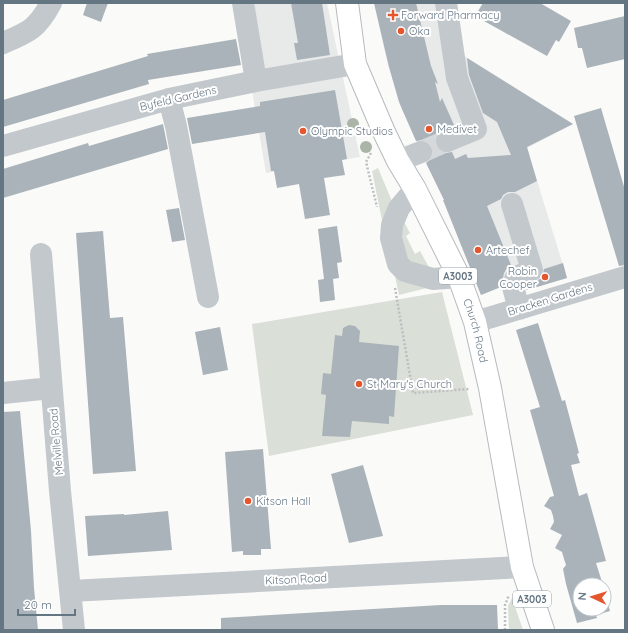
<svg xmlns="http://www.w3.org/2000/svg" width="628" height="633" font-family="Quicksand,sans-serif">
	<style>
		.built { fill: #e8e9e9 }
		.green { fill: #dadfd7 }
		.building { fill: #aab3b9 }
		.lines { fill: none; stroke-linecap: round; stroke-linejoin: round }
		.minor-tunnel { stroke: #d5d9db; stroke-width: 22; stroke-dasharray: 22 11; stroke-linecap: butt }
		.major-casing { stroke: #b5babe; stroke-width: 24 }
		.path { stroke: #bbbfc2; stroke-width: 2.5; stroke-dasharray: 2 2; stroke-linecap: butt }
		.minor { stroke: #c3c8cc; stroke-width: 22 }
		.major { stroke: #fff; stroke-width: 22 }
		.tree { fill: #aab4a7 }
		.poi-dot { fill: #e4572e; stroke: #fff; stroke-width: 1.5 }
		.labels { text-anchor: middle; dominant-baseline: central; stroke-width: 4; stroke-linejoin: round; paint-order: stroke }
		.shield { fill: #fff; stroke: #939fa8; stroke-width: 1 }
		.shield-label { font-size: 10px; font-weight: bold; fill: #657683 }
		.poi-label { font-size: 11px; fill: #657683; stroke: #fff; text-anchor: start }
		.street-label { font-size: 11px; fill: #657683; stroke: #fff }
	</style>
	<rect width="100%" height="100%" fill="#fafaf8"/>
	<path class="built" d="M237 3H327L360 157 266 173Z
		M374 3H451L460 53 573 124 527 148 567 278 526 290 523 280 507 284 481 295 441 192 402 110 387 61Z"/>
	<path class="green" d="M378 168 394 206 383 225 372 171Z
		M399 220H403L410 233 406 236 415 254 420 251 430 269 403 263Z
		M395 276 431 287 399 295Z
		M442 292 473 415 269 456 252 324Z
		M512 598 523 630H509L508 606Z"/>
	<path class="building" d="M87 3H108L101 22 83 15Z
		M291 3H322L330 55 297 60 294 43H298Z
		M374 3H416L431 66 438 84 435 82 440 102 442 98 454 125 442 129 437 134 435 139V145L440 151 446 153 452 152 455 159 466 154 468 158 511 155 497 122 483 113 469 75 467 58 573 124 527 147 537 181 515 192H508L503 195 501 199 487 206 511 265 507 268 504 273 501 287 481 295 443 200H444L426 163 431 159 433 154 432 147 428 142 423 140 416 141 399 102 389 67Z
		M483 3H540L571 21 559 42 556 40 547 56 475 16Z
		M625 16V59L587 68 582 48H578L574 28Z
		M236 39 241 65 148 80 149 84 3 127V100L148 56 147 54Z
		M335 90 347 159 342 160 345 175 324 178 330 215 305 219 299 184 277 188 274 171H271L265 132 192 144 187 118 260 106V102Z
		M601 108 625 190V265L619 266 574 116Z
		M163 124 168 149 3 198V169L88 143 89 146Z
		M179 208 185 240 172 242 166 210Z
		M337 226 342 262 337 263 339 278 333 279 335 300 320 302 318 280 324 279 318 229Z
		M103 231 110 318 123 317 136 471 93 474 76 233Z
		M563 263 567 278 527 290 526 286 542 278 544 269Z
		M538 323 562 401 565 400 579 453 577 454 580 463 571 465 579 496 587 493 606 561 596 563 603 585H580V609H604V589L610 611 596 615 597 618 577 623 566 584 563 569 566 565 564 559 562 552 555 548 562 535 550 529 554 522 553 516 551 510 544 506 550 497 554 496 530 410 540 407 516 330Z
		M349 325 355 326 360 331 359 342 399 346 394 417 389 416V424L352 421 350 437 322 436 326 395 321 394 323 373 331 374 335 335 342 336 343 328Z
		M220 327 228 370 203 375 195 332Z
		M20 411 31 531 34 588 38 630H3V412Z
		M263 449 271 549H261V555H243V551L232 552 225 452Z
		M363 465 383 536 349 543 331 474Z
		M168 511 172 550 88 556 85 516 124 514V515Z
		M441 605H497L498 630H221V618Z"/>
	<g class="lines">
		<path class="minor-tunnel" d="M421 152 447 141"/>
		<g class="major-casing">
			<g id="major">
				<path id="s1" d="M347 3 355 64 384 132 398 161 415 189 459 277 475 322 490 388 522 567 543 630"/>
			</g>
		</g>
		<path class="path" d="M371 153 366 162 377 207
			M395 288 413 393 470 389
			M505 630V605L509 595"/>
		<path class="minor" d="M243 3 256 81
			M446 3 457 78 476 129 447 141
			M3 43C29 32 37 29 51 3
			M169 99 176 126 208 297
			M3 146 169 99 256 81 355 64
			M398 161 421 152
			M415 189 399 208 392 225 391 238 398 264 405 271 433 279 459 277
			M512 204 532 270 516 277 513 287 519 309
			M41 254 60 491 74 630
			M475 322 625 277
			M3 393 51 388
			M71 591 522 567"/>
		<use href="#major" class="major"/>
	</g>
	<g class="tree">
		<circle cx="353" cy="124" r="6"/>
		<circle cx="366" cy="147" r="6"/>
	</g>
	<g class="poi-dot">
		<path d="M391 9h4v4h4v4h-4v4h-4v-4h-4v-4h4z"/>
		<circle cx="401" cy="31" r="4"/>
		<circle cx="429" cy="129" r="4"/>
		<circle cx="303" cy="131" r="4"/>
		<circle cx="478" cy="250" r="4"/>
		<circle cx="545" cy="277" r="4"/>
		<circle cx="359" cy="384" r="4"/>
		<circle cx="248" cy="501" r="4"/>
	</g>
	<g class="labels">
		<g class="shield">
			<rect x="439" y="268" width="38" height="16" rx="3"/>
			<rect x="513" y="591" width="38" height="16" rx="3"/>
		</g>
		<g class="shield-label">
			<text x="458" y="276">A3003</text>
			<text x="532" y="599">A3003</text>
		</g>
		<g class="poi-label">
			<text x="401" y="15">Forward Pharmacy</text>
			<text x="409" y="31">Oka</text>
			<text x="437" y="129">Medivet</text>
			<text x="311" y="131">Olympic Studios</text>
			<text x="486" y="250">Artechef</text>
			<text x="537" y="271" text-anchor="end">Robin<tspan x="537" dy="13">Cooper</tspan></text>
			<text x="367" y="384">St Mary's Church</text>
			<text x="256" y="501">Kitson Hall</text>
		</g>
		<g class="street-label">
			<text transform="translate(178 98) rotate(-13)">Byfeld Gardens</text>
			<text transform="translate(550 299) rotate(-17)">Bracken Gardens</text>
			<text stroke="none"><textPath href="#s1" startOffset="355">Church Road</textPath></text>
			<text transform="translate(56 442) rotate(-95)">Melville Road</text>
			<text transform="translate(296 579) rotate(-3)">Kitson Road</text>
		</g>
	</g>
	<rect width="628" height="633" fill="none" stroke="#657683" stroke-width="8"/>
	<g transform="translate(592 597) rotate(274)"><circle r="19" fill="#ffffff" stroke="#c1c8cd"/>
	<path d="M0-3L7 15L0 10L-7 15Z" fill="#e4572e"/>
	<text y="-6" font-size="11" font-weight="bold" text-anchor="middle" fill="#657683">N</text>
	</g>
	<path d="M18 609v6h57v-6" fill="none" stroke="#657683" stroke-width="2"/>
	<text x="24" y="609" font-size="12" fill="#657683" stroke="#ffffff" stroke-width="3" paint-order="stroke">20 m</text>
</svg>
